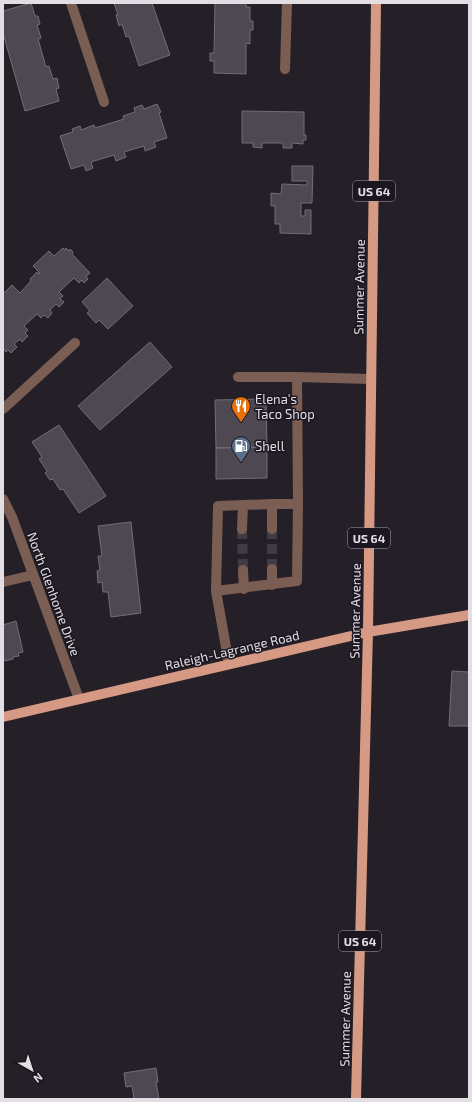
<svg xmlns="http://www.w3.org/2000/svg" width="472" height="1102" font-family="'Exo 2',sans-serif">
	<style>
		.building { fill: #4e4852; stroke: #746d78 }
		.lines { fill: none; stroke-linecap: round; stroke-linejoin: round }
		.minor-tunnel { stroke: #413c44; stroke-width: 10; stroke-dasharray: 10 5; stroke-linecap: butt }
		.minor { stroke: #7b5e53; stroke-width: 10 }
		.major { stroke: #d69983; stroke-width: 10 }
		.labels { text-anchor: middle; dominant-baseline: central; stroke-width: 3; stroke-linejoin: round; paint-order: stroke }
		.shield { fill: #1b161f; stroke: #a6a2a9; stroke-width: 1 }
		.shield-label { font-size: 12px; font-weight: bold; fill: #e2dee4 }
		.street-label { font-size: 13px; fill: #e2dee4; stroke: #1b161f }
		.poi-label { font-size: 13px; fill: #e2dee4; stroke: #1b161f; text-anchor: start }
	</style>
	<rect width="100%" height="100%" fill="#251f28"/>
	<path class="building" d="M31 3 35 16H38L40 24 37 25 41 38 38 39 46 67 49 66 53 79 57 78 59 88 56 89 59 101 25 111 3 33V11Z
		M114 3H152L170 55 139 66 129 36 126 37 122 24 119 26 116 15H118Z
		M215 3H246V7H250V21H253V30H250V44L246 43V74L214 73V61H210V53H214Z
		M157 104 161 112 159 113 167 138 154 142 156 147 145 151 144 146 124 152 126 157 116 161 114 155 91 162 93 168 86 171 84 165 71 169 60 136 73 132 72 129 80 126 81 130 94 125 95 128 124 119 123 116 135 112 134 108 142 105 144 109Z
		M242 111 304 112V135H306V140H303V144L292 143V148H283V143H262V148L253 147V143H242Z
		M292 166H313L312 203H301V216H305V210H311V234L280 233V224H275V206H271V193L281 194 282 184 307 185V181H292Z
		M63 248 65 250 66 248 69 251 70 249 73 252 72 254 90 273 86 276 88 279 84 283 82 280 79 283 74 278 59 292 63 296 60 299 64 302 59 307 56 304 50 310 52 313 48 318 44 315 41 318 37 314 24 326 28 330 25 333 28 336 22 342 20 339 14 344 17 347 11 353 8 350 6 352 3 348V294L12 285 20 293 31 281 30 279 37 272 39 274 40 273 33 266 49 251 54 256Z
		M107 278 133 306 108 329 99 320 96 323 87 313 90 311 82 302Z
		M150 342 172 367 100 430 78 406Z
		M266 399 267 447 216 448 215 400Z
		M59 425 106 496 79 513 63 489 60 490 53 479 50 480 45 473 47 471 39 459 42 457 32 442Z
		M267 447V478L216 479V448Z
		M131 522 141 613 111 617 108 592H103L102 582 98 583 97 571 100 570 98 556H102L98 526Z
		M16 621 23 652 18 653 19 656 13 657V659L5 661 3 657V625Z
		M452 671 469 672V726H449Z
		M156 1068 158 1082H156L159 1099H134L132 1086 126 1087 124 1073Z"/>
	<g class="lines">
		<path class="minor-tunnel" d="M242 529 243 570
			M272 529V569"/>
		<path class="minor" d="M71 3 104 102
			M285 69 287 3
			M238 377H297
			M3 409 75 343
			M3 499 12 517 79 699
			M272 504V529
			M242 529 243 505
			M272 569V585
			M243 570 244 589
			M3 582 33 575
			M216 591 297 581 298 504
			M229 664 216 591 218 506 272 504H298L297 377 371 379"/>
		<path class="major" d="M3 717 368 632 469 615
			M356 1099 368 632 376 3"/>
	</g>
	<defs>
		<g id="restaurant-pin" transform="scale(1)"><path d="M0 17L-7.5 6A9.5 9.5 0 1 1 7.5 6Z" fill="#e8710a" stroke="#1b161f"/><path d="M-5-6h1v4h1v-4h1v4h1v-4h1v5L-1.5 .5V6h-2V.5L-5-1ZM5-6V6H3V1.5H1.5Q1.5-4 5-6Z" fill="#fff"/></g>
		<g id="fuel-pin" transform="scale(1)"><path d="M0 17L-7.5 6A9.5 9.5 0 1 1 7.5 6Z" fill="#5c6f8a" stroke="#1b161f"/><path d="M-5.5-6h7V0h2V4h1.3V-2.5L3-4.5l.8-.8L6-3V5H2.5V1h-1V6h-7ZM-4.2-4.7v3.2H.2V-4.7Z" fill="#fff"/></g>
	</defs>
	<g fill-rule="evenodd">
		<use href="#restaurant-pin" x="241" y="406"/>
		<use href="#fuel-pin" x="241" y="446"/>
	</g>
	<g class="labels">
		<g class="shield">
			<rect x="353" y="181" width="42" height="20" rx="3"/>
			<rect x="348" y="528" width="42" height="20" rx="3"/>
			<rect x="339" y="931" width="42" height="20" rx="3"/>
		</g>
		<g class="shield-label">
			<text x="374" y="191">US 64</text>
			<text x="369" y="538">US 64</text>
			<text x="360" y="941">US 64</text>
		</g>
		<g class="street-label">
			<text transform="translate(359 287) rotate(-89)">Summer Avenue</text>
			<text transform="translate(54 594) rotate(70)">North Glenhome Drive</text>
			<text transform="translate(355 611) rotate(-89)">Summer Avenue</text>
			<text transform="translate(232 650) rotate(-13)">Raleigh-Lagrange Road</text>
			<text transform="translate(345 1019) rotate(-89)">Summer Avenue</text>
		</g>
		<g class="poi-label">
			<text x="255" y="399">Elena's<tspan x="255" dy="15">Taco Shop</tspan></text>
			<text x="255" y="446">Shell</text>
		</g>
	</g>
	<rect width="472" height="1102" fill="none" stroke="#e2dee4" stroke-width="8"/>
	<g transform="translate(32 1070) rotate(141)" stroke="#1b161f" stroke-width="3" paint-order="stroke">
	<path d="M0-3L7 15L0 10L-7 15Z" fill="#e2dee4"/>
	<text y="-6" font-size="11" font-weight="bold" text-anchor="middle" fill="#e2dee4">N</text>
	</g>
</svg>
